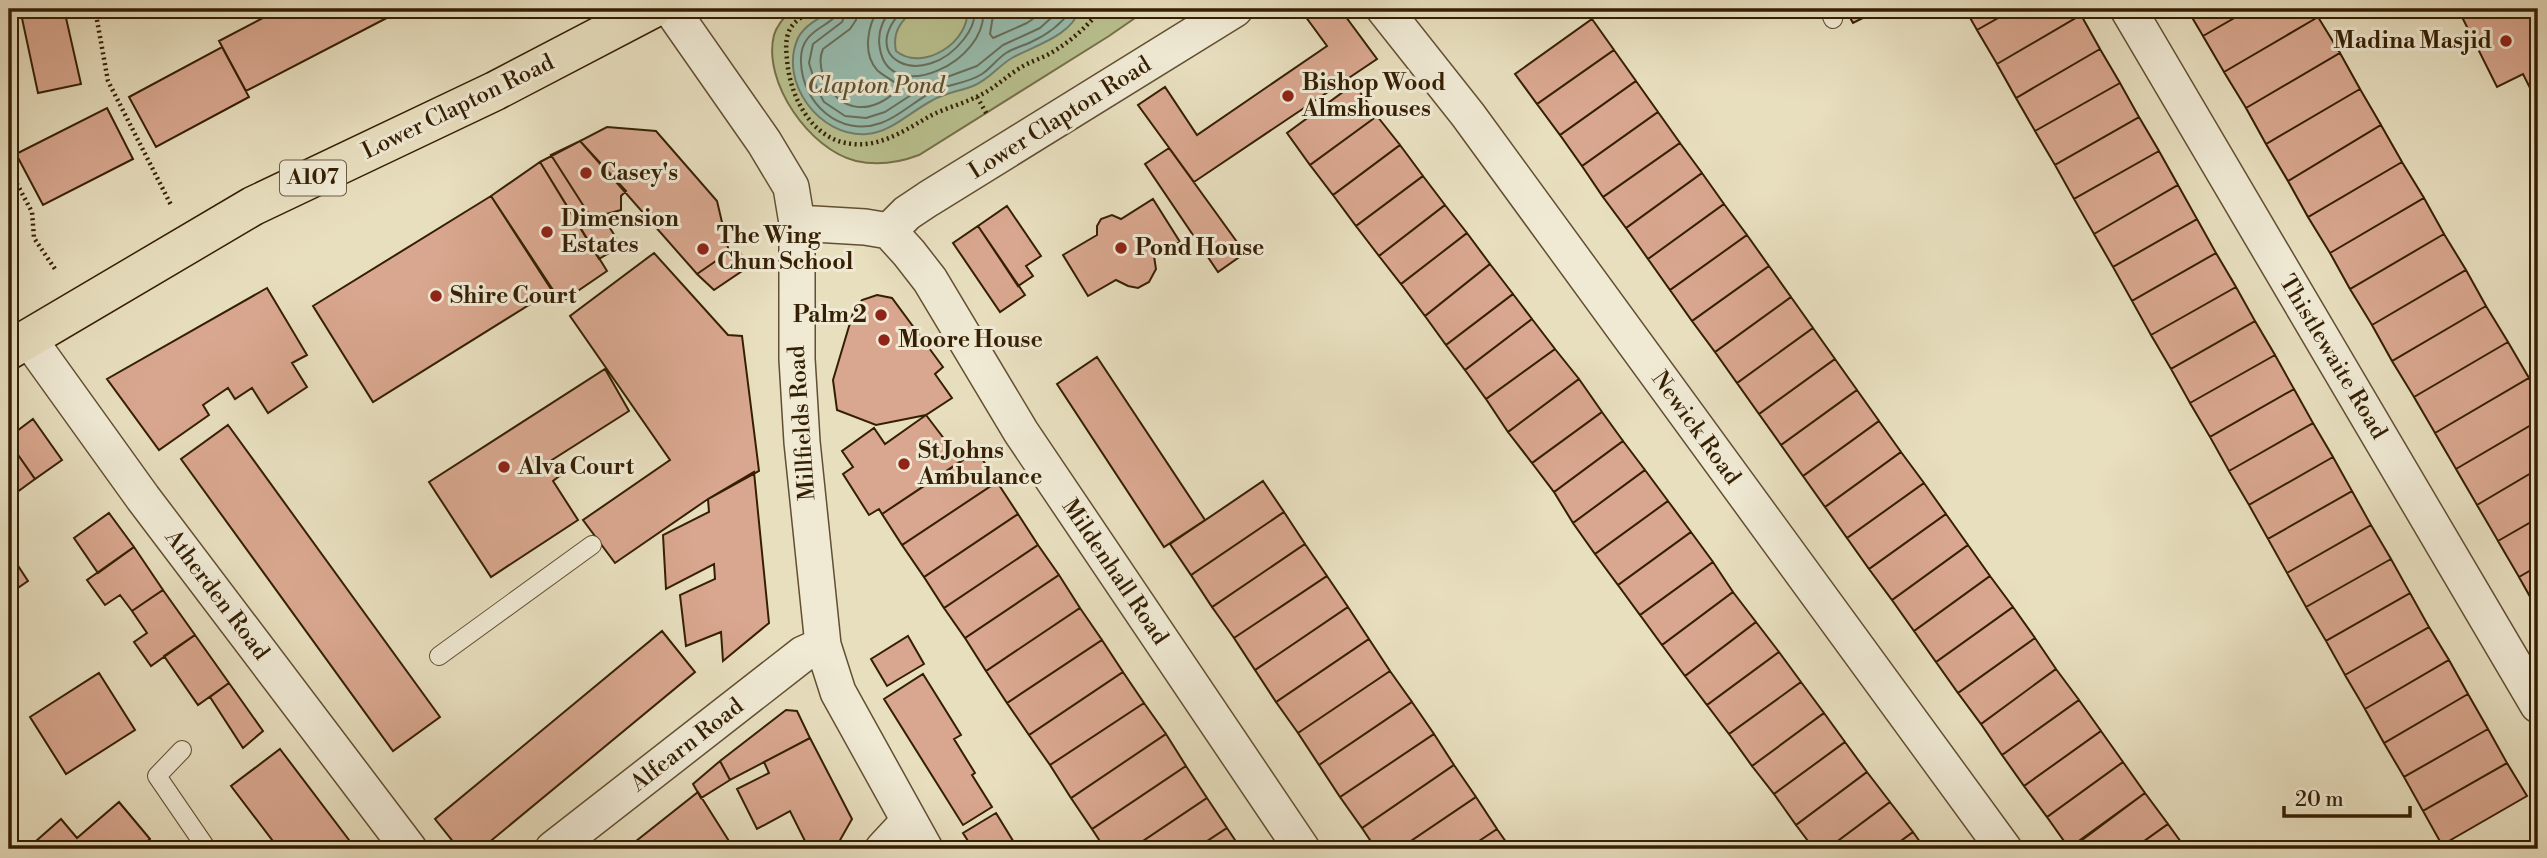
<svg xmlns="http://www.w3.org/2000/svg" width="2547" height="858" font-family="'Libre Bodoni',serif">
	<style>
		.green { fill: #b9c18f; stroke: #777049; stroke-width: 2 }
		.water { fill: #97bdb0; stroke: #707e6b; stroke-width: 2 }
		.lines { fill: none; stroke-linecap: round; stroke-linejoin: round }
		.shore { stroke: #666e5a; stroke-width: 2 }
		.building { fill: #d9a78f; stroke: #351f03; stroke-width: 2 }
		.lane-casing { stroke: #624f32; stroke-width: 20 }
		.street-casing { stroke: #624f32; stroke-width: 38 }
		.highway-casing { stroke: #351f03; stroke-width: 41 }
		.path { stroke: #351f03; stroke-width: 4.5; stroke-dasharray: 2 3.5; stroke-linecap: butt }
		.lane { stroke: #f0ead5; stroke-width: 18 }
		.street { stroke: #f0ead5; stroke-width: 35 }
		.highway { stroke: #e8dfbf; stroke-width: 38 }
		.poi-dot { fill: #8f2418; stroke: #f0ead5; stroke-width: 2.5 }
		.labels { text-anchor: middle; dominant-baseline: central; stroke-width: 6; stroke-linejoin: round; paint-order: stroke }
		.shield { fill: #f0ead5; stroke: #6d5c42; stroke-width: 2 }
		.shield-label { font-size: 21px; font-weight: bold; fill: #351f03 }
		.poi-label { font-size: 23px; font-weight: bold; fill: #351f03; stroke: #f0ead5; text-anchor: start }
		.park-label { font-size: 23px; font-style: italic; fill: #5d502d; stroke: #f0ead5 }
		.street-label { font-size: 23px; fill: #351f03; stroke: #f0ead5 }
	</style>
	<rect width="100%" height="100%" fill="#e8dfbf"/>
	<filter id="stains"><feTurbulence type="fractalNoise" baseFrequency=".00286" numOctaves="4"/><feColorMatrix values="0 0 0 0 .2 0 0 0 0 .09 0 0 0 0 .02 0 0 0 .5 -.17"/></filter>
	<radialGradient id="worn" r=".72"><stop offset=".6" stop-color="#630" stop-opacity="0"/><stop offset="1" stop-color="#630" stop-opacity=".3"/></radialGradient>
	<path class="green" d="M792 9H1148L1109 36 919 155C898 163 878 166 856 161 810 150 762 82 774 35 777 25 785 16 792 9Z"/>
	<path class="water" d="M836 9H916C901 20 892 32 896 51 923 73 971 41 967 9H1080C1070 37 1035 45 1012 58 998 66 989 80 973 86 960 91 945 93 933 100 911 111 892 132 867 134 820 138 778 82 798 38 805 24 823 16 836 9Z"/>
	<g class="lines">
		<path class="shore" d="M838 9C836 28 799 26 801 62 802 103 840 138 881 123 901 116 916 99 936 90 951 84 968 83 982 74 991 68 997 59 1006 53 1014 48 1023 46 1031 42 1047 35 1062 23 1072 9
			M847 9 842 22 813 44 809 63 817 89 824 102 845 116 866 118 885 112 928 84 977 66 1003 45 1040 28 1061 9
			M857 9 856 20 850 29 823 49C819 58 820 66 823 75 837 115 874 116 900 87 894 80 884 77 877 70 862 53 868 26 878 9
			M892 9C882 20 877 34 880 49 890 107 989 62 983 9
			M904 9C854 58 923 92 964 39 971 30 976 20 974 9
			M994 9 990 34 993 38 1027 23 1047 9"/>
	</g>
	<path class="building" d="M20 9H64L81 84 38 93Z
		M280 9H404L246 91 219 41Z
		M1300 9H1340L1377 59 1194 182 1138 105 1165 87 1197 135 1327 46Z
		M1845 9H1881L1853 23Z
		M1965 9H2014L1977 30Z
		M2014 9H2077L2081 15 1997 64 1977 30Z
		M2187 9H2250L2203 36Z
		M2250 9H2313L2318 17 2224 72 2203 36Z
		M2458 9H2538V89L2532 92 2523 74 2497 87Z
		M2081 15 2100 49 2016 98 1997 64Z
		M2318 17 2340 53 2246 108 2224 72Z
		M1592 19 1614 50 1537 104 1515 74Z
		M222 47 249 97 156 147 129 97Z
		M2100 49 2120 83 2035 131 2016 98Z
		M1614 50 1636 81 1560 135 1537 104Z
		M2340 53 2360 89 2266 144 2246 108Z
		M1636 81 1658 112 1582 166 1560 135Z
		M2120 83 2139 117 2055 165 2035 131Z
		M1354 84 1377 116 1310 165 1287 133Z
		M2360 89 2381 125 2288 181 2266 144Z
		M107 108 133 159 43 205 16 154Z
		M1658 112 1680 143 1603 197 1582 166Z
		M1377 116 1400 145 1333 195 1310 165Z
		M2139 117 2159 151 2074 199 2055 165Z
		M2381 125 2402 162 2308 217 2288 181Z
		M607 127 656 131 717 201 729 252 697 274 580 141Z
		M580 141 626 191 621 196V210L592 219 551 155Z
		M580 141 626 191 621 196V210L602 215 621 246 599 259 540 162Z
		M1680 143 1702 173 1626 228 1603 197Z
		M1400 145 1423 176 1356 226 1333 195Z
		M1169 148 1245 253 1218 272 1145 164Z
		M2159 151 2178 185 2094 234 2074 199Z
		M540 162 607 271 560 303 491 196Z
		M2402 162 2424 198 2330 253 2308 217Z
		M1702 173 1724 204 1648 259 1626 228Z
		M1423 176 1445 205 1379 256 1356 226Z
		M2178 185 2197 219 2113 267 2094 234Z
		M491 196 553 290 373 402 313 306Z
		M2424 198 2444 234 2350 289 2330 253Z
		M1153 199 1180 242 1154 256 1156 269 1149 282 1138 288 1128 286 1116 280 1088 296 1063 255 1097 235V226L1101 219 1112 215 1121 219Z
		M1724 204 1747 235 1670 290 1648 259Z
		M1445 205 1467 233 1401 284 1379 256Z
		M1007 206 1041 256 1026 266 1033 276 1018 286 978 226Z
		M2197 219 2216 253 2132 301 2113 267Z
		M978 226 1025 295 1000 312 953 243Z
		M1467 233 1490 264 1425 316 1401 284Z
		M2444 234 2466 270 2372 325 2350 289Z
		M1747 235 1769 266 1692 321 1670 290Z
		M740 250 745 269 714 290 697 274 729 252Z
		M654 253 728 335 742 336 759 471 708 499 615 563 583 520 670 460 570 316Z
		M2216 253 2236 287 2151 335 2132 301Z
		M1490 264 1513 294 1446 345 1425 316Z
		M1769 266 1791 297 1715 352 1692 321Z
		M2466 270 2486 306 2392 361 2372 325Z
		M2236 287 2255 321 2171 369 2151 335Z
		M267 288 307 355 292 363 307 387 268 413 252 388 235 399 228 388 203 405 209 415 159 450 107 379Z
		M1513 294 1532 319 1465 370 1446 345Z
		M877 295 892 298 943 367 935 374 952 398 926 415 876 425 837 410 833 380 853 313 862 300Z
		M1791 297 1813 328 1737 383 1715 352Z
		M2486 306 2508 342 2414 397 2392 361Z
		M1532 319 1555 349 1486 399 1465 370Z
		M2255 321 2275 355 2190 403 2171 369Z
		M1813 328 1835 359 1759 414 1737 383Z
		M2508 342 2529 378 2435 433 2414 397Z
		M1555 349 1579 379 1508 432 1486 399Z
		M2275 355 2294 389 2210 437 2190 403Z
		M1097 357 1205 520 1164 547 1057 384Z
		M1835 359 1857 390 1781 445 1759 414Z
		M605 369 629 411 552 460 562 474 553 481 578 520 491 577 429 482Z
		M2529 378 2538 394V421L2456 469 2435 433Z
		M1579 379 1602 412 1532 463 1508 432Z
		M2294 389 2313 423 2229 471 2210 437Z
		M1857 390 1879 421 1803 476 1781 445Z
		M1602 412 1623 441 1554 492 1532 463Z
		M926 415 961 461 882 514 879 509 869 515 843 474 853 467 842 451 874 428 885 444Z
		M33 419 62 460 35 479 9 442V437Z
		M1879 421 1901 452 1825 507 1803 476Z
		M2538 421V469L2477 505 2456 469Z
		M2313 423 2333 457 2249 505 2229 471Z
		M228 425 440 717 393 751 181 459Z
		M1623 441 1645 470 1573 523 1554 492Z
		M9 442 35 479 9 498Z
		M977 451 997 482 902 545 882 514Z
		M1901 452 1924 483 1847 538 1825 507Z
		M2333 457 2352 491 2268 539 2249 505Z
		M2538 469V518L2498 541 2477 505Z
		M1645 470 1668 501 1595 554 1573 523Z
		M754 472 769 623 723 661 721 632 686 646 680 595 715 579 714 564 666 589 663 535 709 512 708 499Z
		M1263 481 1284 512 1191 575 1170 544Z
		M997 482 1018 514 924 577 902 545Z
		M1924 483 1946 514 1869 569 1847 538Z
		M2352 491 2371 525 2287 573 2268 539Z
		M1668 501 1691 532 1618 585 1595 554Z
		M1284 512 1305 544 1212 607 1191 575Z
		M109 513 134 547 98 573 74 538Z
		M1018 514 1038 545 944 608 924 577Z
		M1946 514 1968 545 1892 600 1869 569Z
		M2538 518V566L2519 577 2498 541Z
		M2371 525 2391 559 2306 607 2287 573Z
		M1691 532 1713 562 1640 615 1618 585Z
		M1305 544 1327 576 1234 638 1212 607Z
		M1038 545 1059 575 965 638 944 608Z
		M1968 545 1990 576 1914 631 1892 600Z
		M134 547 163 590 132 611 120 595 105 605 87 580Z
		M9 552 28 581 9 594Z
		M2391 559 2410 593 2326 641 2306 607Z
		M1713 562 1733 592 1662 645 1640 615Z
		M2538 566V611L2519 577Z
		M1059 575 1080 608 986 671 965 638Z
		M1327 576 1348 607 1255 670 1234 638Z
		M1990 576 2013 607 1936 662 1914 631Z
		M163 590 195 635 151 666 134 642 147 633 132 611Z
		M1733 592 1756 622 1685 676 1662 645Z
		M2410 593 2429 627 2345 675 2326 641Z
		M1348 607 1369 639 1276 702 1255 670Z
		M2013 607 2035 638 1958 693 1936 662Z
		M1080 608 1102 640 1007 703 986 671Z
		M1756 622 1779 652 1707 705 1685 676Z
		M2429 627 2449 660 2365 709 2345 675Z
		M662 631 695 672 481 849H459L435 819Z
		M195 635 229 683 198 705 164 656Z
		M908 636 924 664 887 686 871 659Z
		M2035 638 2056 669 1981 724 1958 693Z
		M1369 639 1390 671 1298 733 1276 702Z
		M1102 640 1123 672 1029 735 1007 703Z
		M1779 652 1801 682 1729 734 1707 705Z
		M2449 660 2468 694 2384 743 2365 709Z
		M2056 669 2079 700 2002 755 1981 724Z
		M1390 671 1412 702 1319 765 1298 733Z
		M1123 672 1144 703 1050 765 1029 735Z
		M99 673 135 730 66 774 30 717Z
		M923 674 961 735 954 739 975 773 972 775 992 807 963 825 884 699Z
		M1801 682 1824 713 1752 766 1729 734Z
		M229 683 263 731 243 748 210 697Z
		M2468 694 2488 729 2404 777 2384 743Z
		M2079 700 2101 731 2024 786 2002 755Z
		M1412 702 1434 734 1340 797 1319 765Z
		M1144 703 1166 734 1071 798 1050 765Z
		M786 710 797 711 810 738 730 780 720 761Z
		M1824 713 1845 742 1774 794 1752 766Z
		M2488 729 2507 763 2423 811 2404 777Z
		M2101 731 2123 762 2047 817 2024 786Z
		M1166 734 1186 766 1092 829 1071 798Z
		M1434 734 1454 765 1362 828 1340 797Z
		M810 738 852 819 835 849H807L808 847 790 811 757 829 737 789 769 773 764 762Z
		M1845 742 1867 772 1796 825 1774 794Z
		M280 749 349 840 337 849H279L231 786Z
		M720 761 730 780 701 798 693 784Z
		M2123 762 2145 793 2069 848 2047 817Z
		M2507 763 2527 796 2442 845 2423 811Z
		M1454 765 1476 797 1399 849H1376L1362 828Z
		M1186 766 1207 798 1131 849H1105L1092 829Z
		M1867 772 1890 802 1827 849H1814L1796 825Z
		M698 792 734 849H626Z
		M2145 793 2168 824 2133 849H2070Z
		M1476 797 1497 829 1467 849H1399Z
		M1207 798 1227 828 1195 849H1131Z
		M119 802 150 839 139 849H27L61 819 77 838Z
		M1890 802 1913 832 1890 849H1827Z
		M996 813 1018 849H973L963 833Z
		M2168 824 2186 849H2133Z
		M1227 828 1241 849H1195Z
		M1497 829 1511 849H1467Z
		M1913 832 1925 849H1890Z"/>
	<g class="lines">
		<g class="lane-casing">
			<path id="lane" d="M1829 9 1833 19
				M439 656 592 545
				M182 750 157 776 207 849"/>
		</g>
		<g class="street-casing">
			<path id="street" d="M671 9 764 142 791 187 797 223V359L802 442 823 645 838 692 925 849
				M1384 9 1468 115 2004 849
				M2128 9 2538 705
				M797 223 865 227 889 231 909 253 930 280 1021 432 1302 849
				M889 231 907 213 928 199 1235 9
				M28 338 143 498 409 849
				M553 849 803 654 823 645
				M883 849 909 821"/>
		</g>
		<g class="highway-casing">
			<path id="highway" d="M9 350 253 206 495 91 652 9"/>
		</g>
		<path class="path" d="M95 9 108 81 171 205
			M815 9C806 14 795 20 790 29 785 39 786 49 787 60 790 97 812 141 853 144 883 147 908 128 932 115 946 108 962 104 976 97 993 90 1005 77 1020 68 1029 62 1040 59 1049 54 1069 43 1087 27 1101 9
			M977 97 988 116
			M9 169 32 212 34 238 55 269"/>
		<use href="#lane" class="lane"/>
		<use href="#street" class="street"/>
		<use href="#highway" class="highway"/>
	</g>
	<g class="poi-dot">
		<circle cx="2506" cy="41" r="7"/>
		<circle cx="1288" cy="96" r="7"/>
		<circle cx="586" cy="173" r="7"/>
		<circle cx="547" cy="232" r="7"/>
		<circle cx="1121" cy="248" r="7"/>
		<circle cx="703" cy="249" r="7"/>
		<circle cx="436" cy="296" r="7"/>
		<circle cx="881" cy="315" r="7"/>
		<circle cx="884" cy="340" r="7"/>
		<circle cx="904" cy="464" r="7"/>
		<circle cx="504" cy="467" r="7"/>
	</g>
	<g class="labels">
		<rect class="shield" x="280" y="160.5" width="66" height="35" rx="5"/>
		<g class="shield-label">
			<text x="313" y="178">A107</text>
		</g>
		<g class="poi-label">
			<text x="2492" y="41" text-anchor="end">Madina Masjid</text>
			<text x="1302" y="83">Bishop Wood<tspan x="1302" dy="26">Almshouses</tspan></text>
			<text x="600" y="173">Casey's</text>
			<text x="561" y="219">Dimension<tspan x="561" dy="26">Estates</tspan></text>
			<text x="717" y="236">The Wing<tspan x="717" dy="26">Chun School</tspan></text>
			<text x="1135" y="248">Pond House</text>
			<text x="450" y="296">Shire Court</text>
			<text x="867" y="315" text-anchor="end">Palm 2</text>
			<text x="898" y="340">Moore House</text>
			<text x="918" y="451">St Johns<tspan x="918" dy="26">Ambulance</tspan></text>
			<text x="518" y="467">Alva Court</text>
		</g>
		<g class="park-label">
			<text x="876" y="86">Clapton Pond</text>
		</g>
		<g class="street-label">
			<text transform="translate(458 107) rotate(-26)">Lower Clapton Road</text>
			<text transform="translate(1060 118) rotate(-32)">Lower Clapton Road</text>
			<text transform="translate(2333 357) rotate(59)">Thistlewaite Road</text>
			<text transform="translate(802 423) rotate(-94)">Millfields Road</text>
			<text transform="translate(1696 428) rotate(54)">Newick Road</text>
			<text transform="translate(1115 572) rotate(56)">Mildenhall Road</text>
			<text transform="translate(217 595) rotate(53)">Atherden Road</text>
			<text transform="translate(687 745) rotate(-38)">Alfearn Road</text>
		</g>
	</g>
	<rect width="2547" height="858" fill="none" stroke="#e8dfbf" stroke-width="35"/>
	<rect x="10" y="10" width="2526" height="837" fill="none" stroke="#351f03" stroke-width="3.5"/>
	<rect x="18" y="18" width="2512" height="823" fill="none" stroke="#351f03" stroke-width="2"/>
	<path d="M2284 806v10h126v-10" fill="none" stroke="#351f03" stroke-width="3.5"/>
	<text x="2295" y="806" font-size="21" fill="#351f03" stroke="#f0ead5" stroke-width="5" paint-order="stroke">20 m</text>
	<rect width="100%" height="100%" filter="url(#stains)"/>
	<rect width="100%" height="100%" fill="url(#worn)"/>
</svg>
